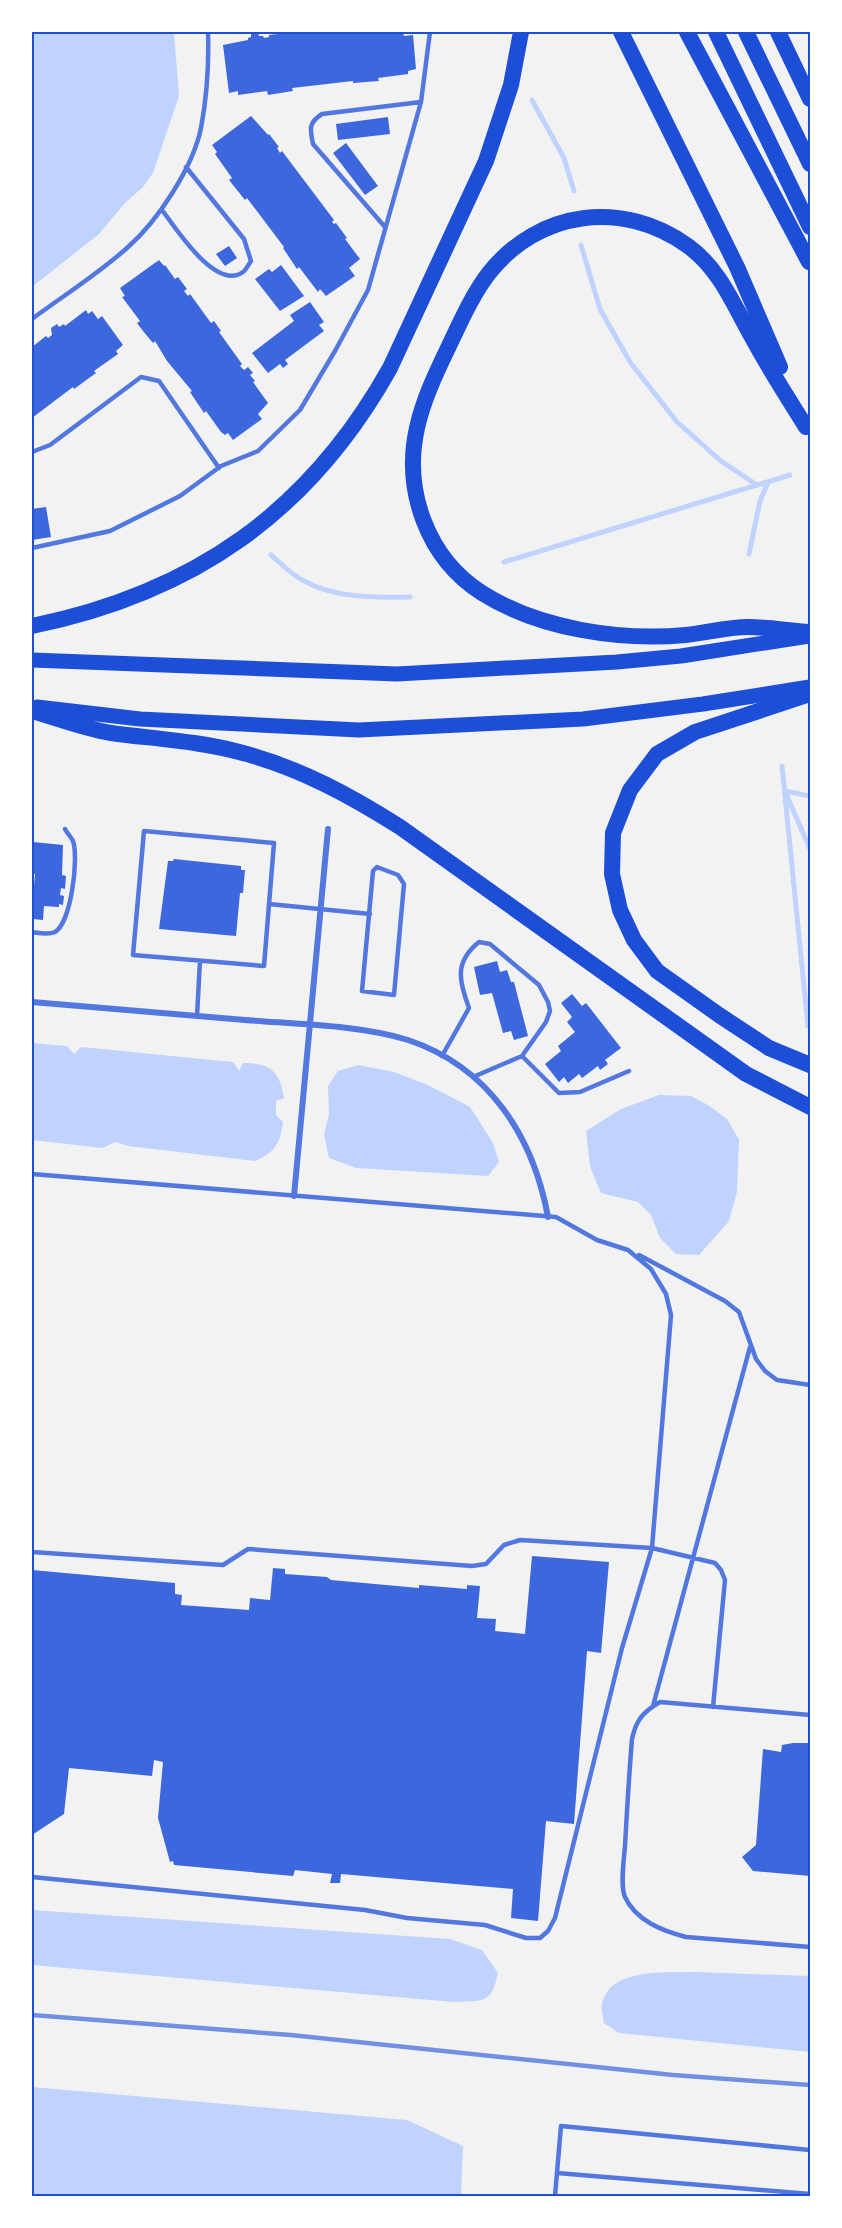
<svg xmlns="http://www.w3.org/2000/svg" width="842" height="2228" font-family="Raleway,sans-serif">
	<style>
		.water { fill: #bfd3fe }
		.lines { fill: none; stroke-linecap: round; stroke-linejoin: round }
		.stream { stroke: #bfd3fe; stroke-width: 5 }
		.building { fill: #3d67dc }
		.service { stroke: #5277de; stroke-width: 4.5 }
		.minor { stroke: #5277de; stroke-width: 6 }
		.primary { stroke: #1d4ed8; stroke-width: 15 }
		.motorway { stroke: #1d4ed8; stroke-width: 16 }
		.rail { stroke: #7290e2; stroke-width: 4.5 }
		.neatline { fill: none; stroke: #1d4ed8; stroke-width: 2 }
	</style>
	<rect width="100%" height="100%" fill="#f2f2f2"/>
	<path class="water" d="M32 32H174L179 96 153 173 143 187 124 204 99 234 32 287Z
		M32 1043 67 1046 74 1054 81 1047 233 1062 239 1071 243 1063C270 1063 280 1071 284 1098L276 1101V1115L283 1122C280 1144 275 1152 255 1161L128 1146 116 1142 102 1148 32 1140Z
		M358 1065 394 1072 428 1085 470 1107 493 1143 499 1162 488 1176 356 1168 329 1158 324 1134 329 1114 328 1086 338 1071Z
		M659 1095 691 1096 708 1105 727 1119 739 1140 737 1192 729 1221 699 1255 676 1254 660 1238 651 1215 638 1202 601 1193 590 1167 586 1131 621 1109Z
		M32 1910 450 1939 482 1950 498 1973C491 2005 484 2000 454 2002L32 1965Z
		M696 1972 810 1976V2052L619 2033 604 2023C603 2016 600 2006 603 2000 614 1967 668 1973 696 1972Z
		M32 2087 407 2120 463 2146 461 2196H32Z"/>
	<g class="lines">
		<path class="stream" d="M532 100 564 158 574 191
			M581 245 600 309 630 362 677 422 721 461 757 485
			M749 554 760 501 768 482
			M271 555C279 562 287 570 296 576 327 598 374 598 410 597
			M504 562 790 475
			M782 766 808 1026
			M785 791 810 796
			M787 796 810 849"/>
	</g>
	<path class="building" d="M251 32H258L259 36H263L264 38 269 37V35L296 32H403L404 36 413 35 416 69 408 71V74L378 78 379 81 353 83V81L292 88 293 91 268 95 267 91 238 95V91L229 93 223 45 248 40V38L251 37Z
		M251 116 268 135 269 134 279 147 277 148 280 153 282 151 334 220 332 222 334 224 336 223 347 238 345 239 360 259 349 268 355 276 326 296 320 289 318 292 299 267 297 269 283 248 284 247 247 198 245 200 229 180 232 178 215 154 217 152 212 145Z
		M388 117 390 134 338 140 336 124Z
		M346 143 378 186 365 195 333 153Z
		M229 246 237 258 225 266 216 254Z
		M159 260 164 266 165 265 175 279 178 277 187 289 184 291 188 296 190 294 211 323 214 321 221 331 219 332 242 364 240 366 244 370 248 367 253 373 250 375 255 381 253 382 268 403 258 414 262 419 233 440 228 433 225 435 221 432 206 411 204 413 190 392 192 391 167 361 155 341 153 343 143 331 137 323 140 321 122 297 125 296 120 288Z
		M281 265 304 296 280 311 255 279 269 269 272 272Z
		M310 302 324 322 319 325 324 331 285 360 288 364 283 368 280 364 268 373 252 353 294 321 290 315Z
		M86 310 88 314 92 311 98 319 92 324 102 316 123 345 116 351 118 354 94 371 96 373 74 389 73 387 32 418V347L46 336 48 338 52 335 51 328 57 324 59 327 64 324 65 326Z
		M46 507 51 537 32 540V509Z
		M33 842 63 845 62 875 66 876 65 889 61 888 60 895 64 896 63 905 59 904V907L44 906 43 920 33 919V913H32V886H34L35 874H32Z
		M174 859 241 866V870H245L243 893H240L236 936 159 929 168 861H173Z
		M497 961 500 972 507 970 511 982H514L528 1036 514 1040 511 1031 503 1033 492 993 480 995 474 967Z
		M572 994 582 1006 586 1003 621 1048 605 1060 608 1064 600 1070 598 1066 582 1078 579 1074 568 1083 564 1077 559 1082 545 1064 561 1051 558 1046 575 1032 567 1022 572 1017 561 1003Z
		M532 1556 609 1562 601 1653 587 1651 574 1824 546 1821 538 1921 511 1918 513 1889 341 1874 340 1883H330L332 1874 295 1870 293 1876 174 1865 173 1861 170 1862 158 1818 163 1762 154 1760 152 1776 69 1768 64 1814 32 1835V1570L175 1583V1594L182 1595 181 1605 249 1610 250 1598 270 1600 273 1568 285 1569V1574L327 1577 331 1580 419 1588V1585L467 1589V1585L480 1586 477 1618 496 1619 495 1631 525 1634Z
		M793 1743H810V1876L753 1871 742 1857 756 1845 763 1749 781 1752 782 1745Z"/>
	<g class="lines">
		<path class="service" d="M162 210C175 227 216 292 243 272 246 270 249 264 251 261L244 239 186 167
			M385 227 313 144C310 129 308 123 322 114L421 102
			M32 319C63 296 98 274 127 248 158 221 193 167 201 128 207 96 209 63 208 32
			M32 452 50 445 141 377 159 381 219 468
			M32 548 110 531 180 496 221 466 258 451 300 410 335 351 368 290 421 102 430 32
			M144 831 274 843 264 966 133 955Z
			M377 867 398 875 404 884 394 995 362 991 373 871Z
			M269 904 370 914
			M32 932C39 933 48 935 55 932 71 923 79 858 73 841 71 837 67 833 65 829
			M197 1016 200 961
			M442 1056 469 1008C459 981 454 962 479 942L490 944 539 985 548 1002 550 1011 546 1022 522 1056 473 1077
			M522 1056 559 1093 580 1092 629 1071
			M32 1174 556 1217 597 1240 628 1250 651 1269 666 1294 671 1315 652 1548 520 1540 504 1545 486 1564 472 1566 248 1549 223 1565 32 1552
			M639 1255 725 1301 739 1312 756 1359 765 1371 777 1380 810 1385
			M653 1706 750 1347
			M810 1715 660 1702C643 1712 636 1720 632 1739 629 1775 627 1810 625 1846 624 1859 620 1886 625 1897 636 1921 663 1931 686 1937L810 1947
			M32 1877 365 1910 407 1918 485 1925 526 1938H540L548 1931 555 1918 622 1648 652 1548 715 1563 721 1570 725 1580 713 1707
			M557 2173 810 2194
			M555 2196 561 2126 810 2150"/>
		<path class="minor" d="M32 1002C103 1008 174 1014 245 1020 295 1024 361 1025 408 1040 489 1067 533 1136 548 1217
			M294 1196 328 829"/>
		<path class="primary" d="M32 660 397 674 617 662 681 656 809 636
			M37 707 140 719 359 730 583 719 703 704 810 687"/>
		<path class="motorway" d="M621 32 737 267 780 367
			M687 32 809 262
			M716 32 810 227
			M746 32 810 164
			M778 32 810 99
			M806 427C788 398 769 369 753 339 734 306 720 269 688 246 623 199 539 210 489 273 472 295 460 323 448 348 436 373 423 400 417 428 403 490 427 558 482 593 539 629 619 641 686 635 706 633 727 627 748 627 768 627 790 631 810 632
			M32 626C193 593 309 513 390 368L486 161 511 85 521 32
			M810 694 695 732 657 754 630 790 613 833 612 874 620 910 634 940 657 971 719 1015 769 1048 810 1065
			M32 711C57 718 85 729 111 733 156 739 200 741 243 753 300 768 351 796 400 827L746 1074 810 1107"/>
		<path class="rail" d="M32 2015 291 2035 673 2075 810 2085"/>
	</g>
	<rect width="842" height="2228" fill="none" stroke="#ffffff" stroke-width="66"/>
	<rect x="33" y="33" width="776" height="2162" class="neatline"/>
</svg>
